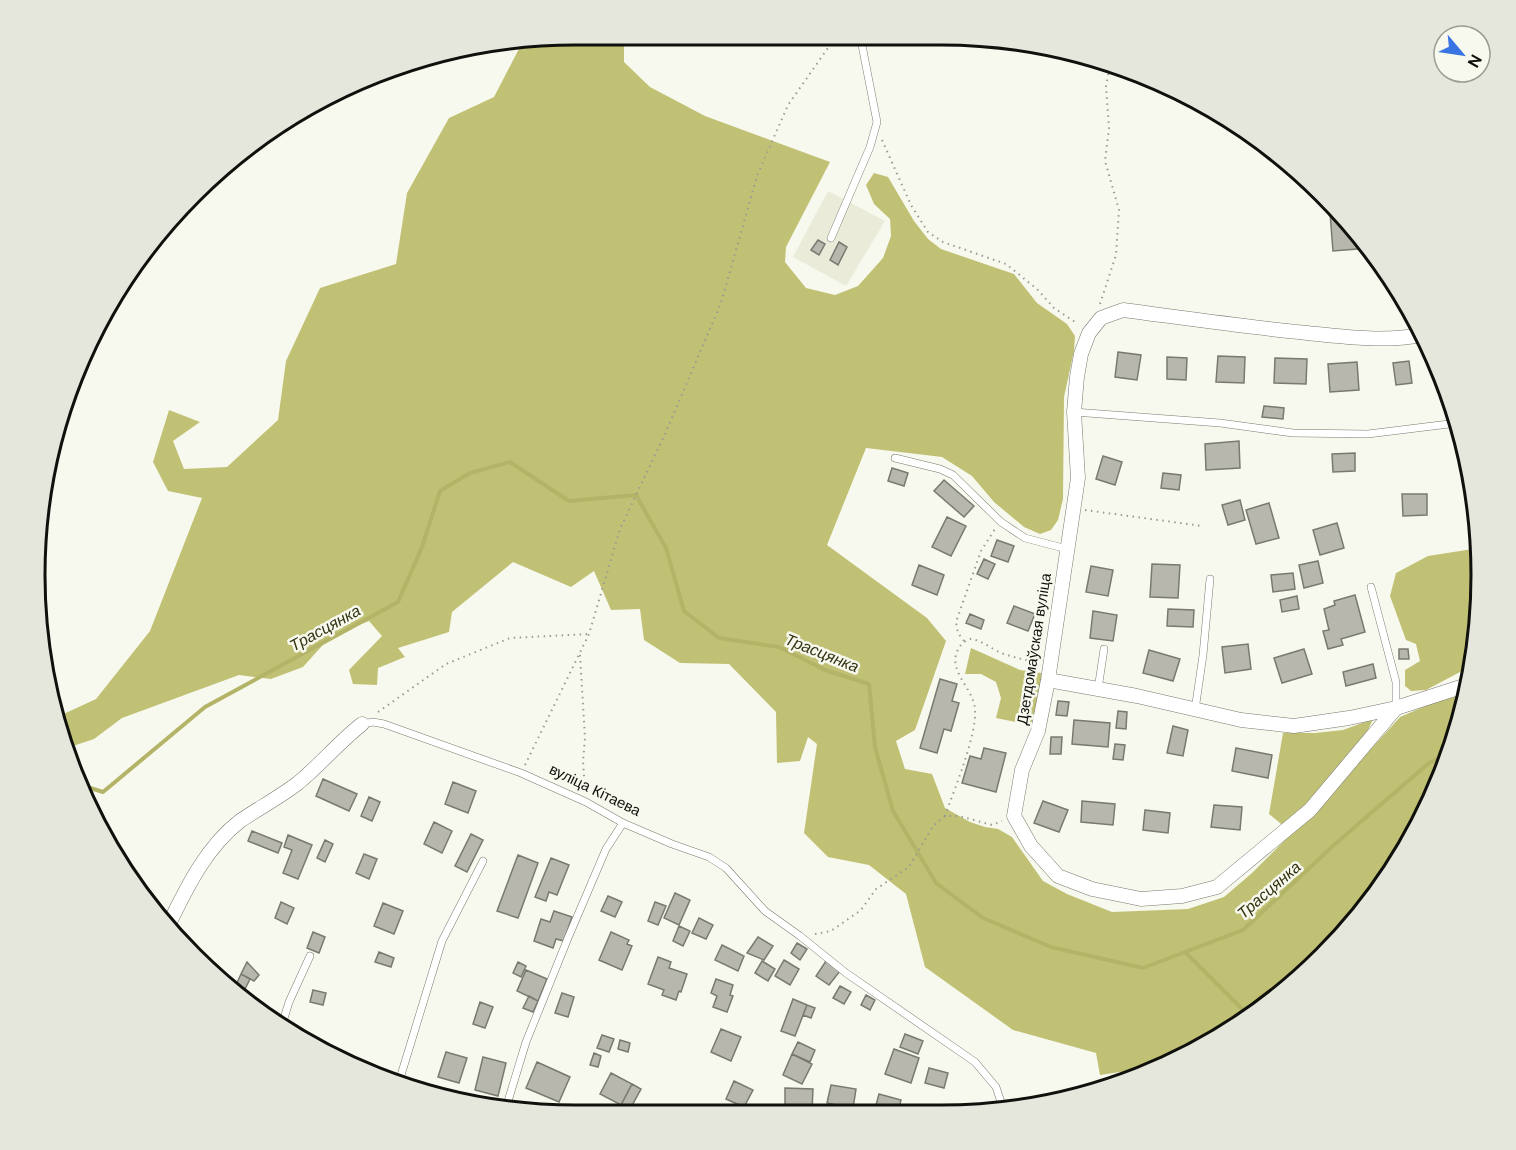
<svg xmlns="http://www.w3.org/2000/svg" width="1516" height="1150" font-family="'DM Sans',sans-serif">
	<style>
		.built { fill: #ebebda }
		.forest { fill: #c1c175 }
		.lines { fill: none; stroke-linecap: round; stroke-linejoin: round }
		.stream { stroke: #b4b468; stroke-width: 4 }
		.building { fill: #b7b7ae; stroke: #787970; stroke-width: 1.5 }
		.lane-casing { stroke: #797970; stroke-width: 8 }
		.street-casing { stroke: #797970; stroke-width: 15 }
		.path { stroke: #999a92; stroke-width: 2; stroke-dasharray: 1.5 4.5; stroke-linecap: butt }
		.lane { stroke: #fff; stroke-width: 7 }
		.street { stroke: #fff; stroke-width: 14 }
		.labels { text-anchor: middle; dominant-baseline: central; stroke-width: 5; stroke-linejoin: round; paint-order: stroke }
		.street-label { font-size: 15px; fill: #10100d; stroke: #f8f9ee }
		.water-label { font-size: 16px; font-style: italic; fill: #343312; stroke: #f8f9ee }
		.rim { fill: none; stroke: #10100d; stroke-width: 3 }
	</style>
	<rect width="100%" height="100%" fill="#f8f9ee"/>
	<path class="built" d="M828 191 885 221 846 286 793 257Z"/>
	<path class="forest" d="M575 35H624V62L650 87 705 116 830 162 786 247 785 262 806 288 835 295 858 286 883 258 891 236 890 219 874 204 866 185 874 173 888 177 914 221 928 239 941 249 1014 274 1037 303 1067 324 1075 336 1074 351 1064 397 1063 499 1058 520 1051 530 1040 534 1024 527 994 502 972 476 942 457 866 448 827 545 927 618 946 641 915 730 896 741 905 769 932 774 945 808 970 822 985 827 998 829 1012 837 1043 881 1067 894 1112 912 1188 909 1224 897 1252 873 1292 833 1269 814 1283 733H1315L1343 730 1373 719 1363 741 1371 749 1400 717 1430 704 1468 690 1440 782 1391 875 1323 957 1242 1024 1148 1074 1127 1080 1120 1072 1100 1075 1096 1053 1013 1030 925 967 906 894 869 865 828 857 804 833 817 744 808 737 800 761 777 763 776 712 729 664 680 663 644 640 640 609 611 610 594 571 571 587 513 562 452 612 449 632 398 648 405 657 378 668 377 685 353 684 349 670 382 636 369 621 331 636 303 667 271 679 239 675 122 718 94 739 64 749 57 717 96 699 150 631 202 498 168 491 153 462 169 410 200 422 173 441 184 469 227 467 278 420 286 361 320 288 396 264 407 193 449 118 494 97 523 41Z
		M1479 548 1481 575 1474 656 1462 671 1426 690 1411 691 1405 686V670L1420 661 1416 644 1406 640 1390 596 1396 573 1428 556Z
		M971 648 1020 670 1041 673V688L1031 725 996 718 1001 698 996 682 981 674H965Z"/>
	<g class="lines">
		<path class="stream" d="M81 785 103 792 205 707 398 602 422 547 440 491 470 473 510 462 569 501 636 495 666 548 684 611 719 638 779 647 825 670 869 684 875 747 893 811 936 883 983 918 1051 947 1143 968 1243 930 1334 845 1429 763 1449 754
			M1185 952 1250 1017"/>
	</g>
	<path class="building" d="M1329 200 1369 248 1333 251Z
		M818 240 825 244 819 255 811 250Z
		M839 242 847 247 838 265 830 260Z
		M1118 352 1141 355 1137 380 1115 377Z
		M1218 356 1245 357 1244 383 1216 382Z
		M1167 357 1187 358 1186 380 1167 379Z
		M1275 358 1307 359 1306 384 1274 383Z
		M1409 361 1412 383 1396 385 1393 363Z
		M1357 362 1359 390 1330 392 1328 364Z
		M1264 406 1284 408 1283 419 1262 417Z
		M1239 441 1240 468 1206 470 1205 444Z
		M1355 453V471L1333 472 1332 454Z
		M1103 456 1122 462 1115 485 1096 479Z
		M892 468 908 473 904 486 888 481Z
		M1163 473 1181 475 1179 490 1161 488Z
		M944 480 974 506 964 517 934 491Z
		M1402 494H1427V515L1403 516Z
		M1240 500 1245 520 1228 525 1222 505Z
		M1269 503 1279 538 1256 544 1246 510Z
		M947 517 966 526 951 556 932 547Z
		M1337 523 1344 548 1320 555 1313 530Z
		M997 540 1014 546 1008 562 991 556Z
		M984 559 995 564 988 579 977 574Z
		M1318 561 1323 583 1304 588 1299 565Z
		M1152 564 1180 565 1178 598 1150 597Z
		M919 565 944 575 937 595 912 585Z
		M1091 566 1113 570 1108 596 1086 592Z
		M1293 573 1295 589 1273 592 1271 575Z
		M1355 595 1365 632 1341 639 1343 645 1328 649 1323 631 1329 630 1324 609 1335 605 1334 601Z
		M1297 596 1299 609 1282 612 1280 600Z
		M1014 606 1035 614 1028 631 1007 623Z
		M1168 609 1194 610 1193 627 1167 626Z
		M1093 611 1117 615 1113 641 1090 638Z
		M970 614 984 620 981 629 966 623Z
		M1248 644 1251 669 1225 673 1222 647Z
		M1304 649 1312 674 1282 683 1274 658Z
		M1399 649H1408L1409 659H1399Z
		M1149 650 1180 659 1173 681 1143 673Z
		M1373 664 1376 678 1346 686 1343 672Z
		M940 679 957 684 952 701 959 703 951 731 944 729 937 753 920 748Z
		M1058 701 1069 702 1067 716 1056 715Z
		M1118 711 1127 712 1126 729 1116 728Z
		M1074 720 1110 723 1108 747 1072 744Z
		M1173 726 1188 730 1183 756 1167 753Z
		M1051 737H1062L1061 754H1050Z
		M1115 744 1125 745 1123 760 1113 759Z
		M984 748 1006 753 996 792 962 783 970 756 981 759Z
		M1236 748 1272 755 1268 778 1232 771Z
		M323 779 357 794 349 811 316 796Z
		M453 782 476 791 468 813 445 804Z
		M369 797 380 802 372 821 361 816Z
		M1043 801 1068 810 1059 832 1034 823Z
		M1082 801 1115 804 1113 825 1081 822Z
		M1214 805 1242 807 1240 830 1211 827Z
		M1145 810 1170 813 1168 833 1143 830Z
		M434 822 452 831 442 853 424 844Z
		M252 831 282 843 278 853 248 841Z
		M471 834 483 840 467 872 455 866Z
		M288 835 312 845 298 879 283 873 292 850 284 847Z
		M325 840 333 844 325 862 317 858Z
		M364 854 377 859 369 879 356 873Z
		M518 855 538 863 518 918 497 911Z
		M551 858 569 865 557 895 549 892 546 901 535 897Z
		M675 893 690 900 679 925 664 918Z
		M608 896 622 902 615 917 601 911Z
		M281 902 294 908 287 924 275 918Z
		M655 902 666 906 658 925 648 921Z
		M383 903 403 911 394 934 374 926Z
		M554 911 572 917 564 941 556 939 553 948 534 941 541 919 550 922Z
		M699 918 713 925 706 939 692 933Z
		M679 926 690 931 683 946 673 941Z
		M313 932 325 937 319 953 307 948Z
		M611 932 629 940 627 944 632 946 622 970 599 960Z
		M758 937 773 946 764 960 747 953Z
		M797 943 807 949 800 960 791 953Z
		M722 945 744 956 738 971 715 960Z
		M379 952 394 958 391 967 375 962Z
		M658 957 671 962 669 968 687 974 681 992 679 991 676 1000 662 995 664 990 648 984Z
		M784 960 799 969 790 985 775 976Z
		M762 961 775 969 768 981 755 973Z
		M826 961 840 971 829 985 816 976Z
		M247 962 259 975 254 981 241 974Z
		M518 962 526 966 521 977 513 973Z
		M526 970 547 979 538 1001 517 991Z
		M241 974 250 979 245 989 236 985Z
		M716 979 733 985 730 995 733 996 727 1012 713 1007 717 996 711 993Z
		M840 986 851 992 844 1004 833 998Z
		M313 990 326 993 323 1005 310 1002Z
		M562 993 574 997 568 1017 555 1013Z
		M866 995 875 1000 870 1010 861 1005Z
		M529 996 538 1001 533 1012 523 1008Z
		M793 999 807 1005 795 1036 781 1031Z
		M480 1002 493 1007 485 1028 473 1024Z
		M807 1005 815 1008 811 1018 803 1015Z
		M721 1029 741 1037 731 1061 711 1052Z
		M905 1034 923 1041 918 1054 900 1047Z
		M602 1035 614 1039 609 1052 597 1048Z
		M620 1040 630 1043 628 1052 618 1049Z
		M798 1042 815 1050 810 1062 792 1054Z
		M894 1049 919 1058 911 1083 885 1074Z
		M446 1052 467 1058 459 1083 438 1077Z
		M594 1053 601 1056 598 1067 590 1065Z
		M792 1054 812 1064 802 1084 783 1075Z
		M483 1057 506 1063 498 1096 475 1090Z
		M537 1062 570 1077 559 1102 526 1088Z
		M929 1068 948 1073 944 1088 925 1083Z
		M611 1073 632 1084 621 1105 600 1094Z
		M734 1081 753 1090 744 1107 726 1099Z
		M632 1084 641 1089 630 1109 621 1105Z
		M831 1085 856 1089 853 1108 827 1103Z
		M785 1088 813 1089 812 1111H785Z
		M879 1094 901 1100 898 1111 875 1109Z"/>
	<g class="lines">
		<g class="lane-casing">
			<path id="lane" d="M831 238 870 147 877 122 860 35
				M1074 412 1220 423 1293 433 1368 434 1457 423
				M895 458 940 469 953 475 1001 522 1025 538 1067 549
				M1371 587 1396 682V708
				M1098 689 1104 649
				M1195 710 1203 655 1210 579
				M362 724 373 722 384 724 521 773 586 802 623 823 672 844 709 857 726 868 765 911 800 936 846 973 975 1062 996 1087 1004 1111
				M282 1025 289 1002 310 956
				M398 1085 442 941 483 861
				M505 1111 526 1042 568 938 606 849 623 823"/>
		</g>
		<g class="street-casing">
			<path id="street" d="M1422 335C1384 342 1346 337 1307 333 1246 327 1184 318 1123 310L1101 318 1089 333 1081 354 1077 377 1074 412 1078 478 1048 680 1038 731 1022 770 1014 816 1031 846 1058 876 1092 889 1141 899 1182 896 1217 887 1310 810 1396 708 1470 684
				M1048 680 1137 696 1241 720 1294 726 1349 718 1396 708
				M168 926C186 889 206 847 240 821 259 808 280 797 298 783 320 765 339 742 362 724"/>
		</g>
		<path class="path" d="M882 140 911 205 928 232 943 242 1006 264 1037 289 1054 308 1078 324
			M1100 304 1116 255 1119 210 1105 161 1109 128 1106 86 1110 66
			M1085 510 1202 526
			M964 641 958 633 956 622 981 551 995 529
			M580 655 585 738 583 761 585 790
			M378 712 446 664 510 638 589 634
			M525 765 589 634 620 529 665 434 721 303 757 176 788 105 837 35
			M945 816C954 790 977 735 975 710 974 687 944 670 960 646 963 643 967 639 971 639 981 640 992 649 1001 653 1013 657 1024 660 1037 662
			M815 934 831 931 861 910 876 889 909 867 933 826 945 816H959L992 825 1002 821"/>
		<use href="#lane" class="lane"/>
		<use href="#street" class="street"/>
	</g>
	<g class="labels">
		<g class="street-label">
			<text transform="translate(1034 649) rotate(-81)">Дзетдомаўская вуліца</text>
			<text transform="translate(595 790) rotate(26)">вуліца Кітаева</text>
		</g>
		<g class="water-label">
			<text transform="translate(325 628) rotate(-29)">Трасцянка</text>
			<text transform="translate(822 653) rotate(22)">Трасцянка</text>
			<text transform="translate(1269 890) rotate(-41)">Трасцянка</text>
		</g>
	</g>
	<path d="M0 0H1516V1150H0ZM575 45H941A530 530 0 0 1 1471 575V575A530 530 0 0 1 941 1105H575A530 530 0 0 1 45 575V575A530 530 0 0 1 575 45Z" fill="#e5e6dc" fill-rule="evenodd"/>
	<path class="rim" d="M575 45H941A530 530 0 0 1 1471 575V575A530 530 0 0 1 941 1105H575A530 530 0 0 1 45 575V575A530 530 0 0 1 575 45Z"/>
	<g transform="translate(1462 54) rotate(119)"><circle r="28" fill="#f8f9ee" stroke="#9b9c94" stroke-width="1.5"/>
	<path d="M0-4.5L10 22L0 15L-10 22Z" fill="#3974e3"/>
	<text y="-9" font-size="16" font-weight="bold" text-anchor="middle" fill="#10100d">N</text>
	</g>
</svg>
